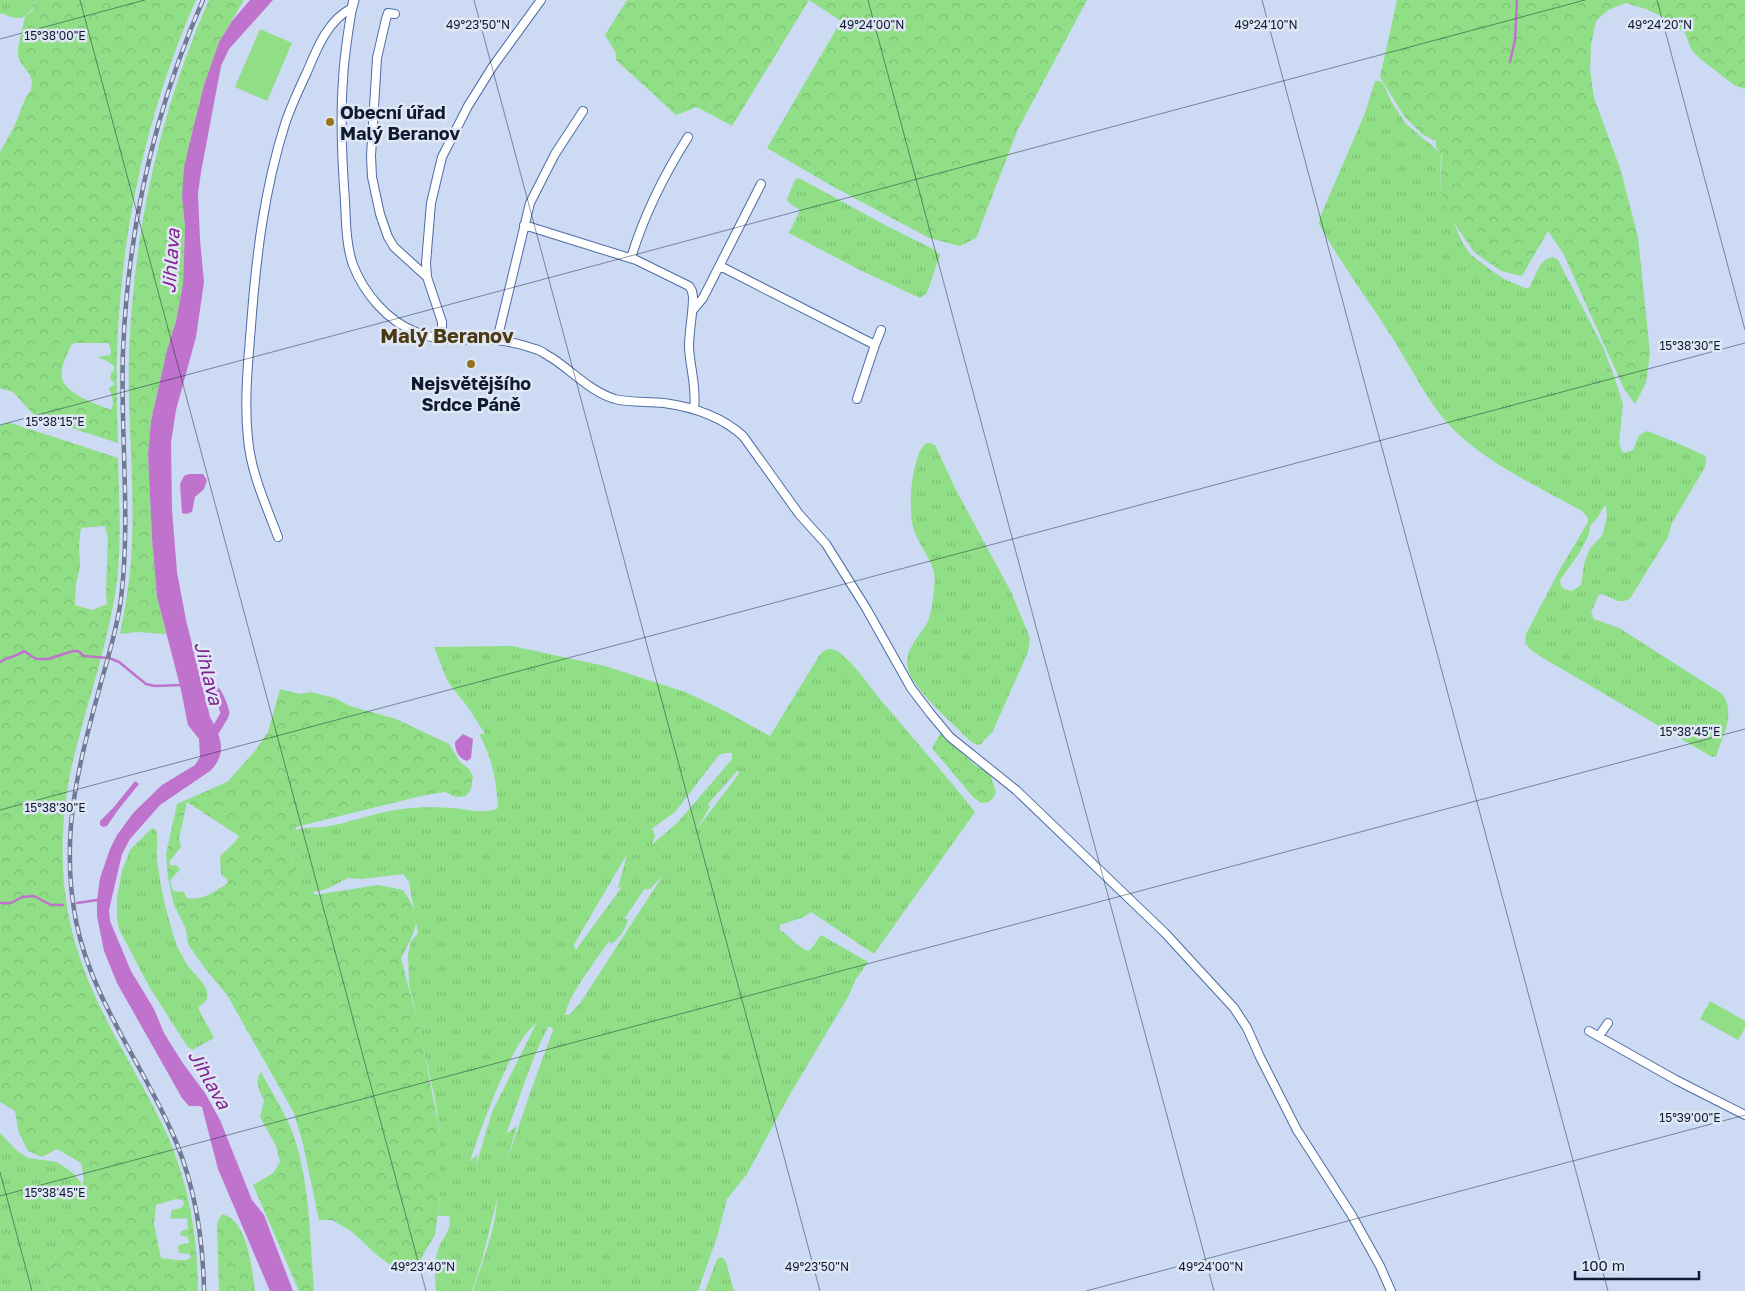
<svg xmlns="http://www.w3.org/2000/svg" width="1745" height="1291" font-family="'Golos Text',sans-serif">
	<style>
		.grass { fill: url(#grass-tufts); fill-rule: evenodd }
		.forest { fill: url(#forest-crowns); fill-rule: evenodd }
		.garden { fill: #90df86 }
		.water { fill: #c073cd }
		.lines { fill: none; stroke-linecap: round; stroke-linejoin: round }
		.stream { stroke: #c073cd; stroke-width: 2.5 }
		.canal { stroke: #c073cd; stroke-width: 9 }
		.minor-casing { stroke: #4d6ca3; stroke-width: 10 }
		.tertiary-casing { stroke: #4d6ca3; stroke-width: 11 }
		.minor { stroke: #fff; stroke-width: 8 }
		.tertiary { stroke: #fff; stroke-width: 9 }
		.rail-casing { stroke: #6e7b93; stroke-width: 4.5 }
		.rail { stroke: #e0e7f4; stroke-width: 2.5; stroke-dasharray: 8; stroke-linecap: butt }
		.ticks { fill: none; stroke: #0e1a31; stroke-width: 1; stroke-opacity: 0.45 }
		.poi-dot { fill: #98711c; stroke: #e0e7f4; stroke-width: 2 }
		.labels { text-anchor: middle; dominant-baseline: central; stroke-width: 5; stroke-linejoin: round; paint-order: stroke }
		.poi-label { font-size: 18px; font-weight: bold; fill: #0e1a31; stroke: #e0e7f4; text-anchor: start }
		.water-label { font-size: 19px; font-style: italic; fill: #812290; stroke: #e0e7f4 }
		.quarter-label { font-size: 20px; font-weight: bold; fill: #4c3812; stroke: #e0e7f4 }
		.ticks-label { font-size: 12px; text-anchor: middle; fill: #0e1a31; stroke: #e0e7f4; stroke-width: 5; stroke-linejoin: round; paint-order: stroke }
	</style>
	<defs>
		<pattern id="grass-tufts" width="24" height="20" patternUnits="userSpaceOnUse" patternTransform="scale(1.25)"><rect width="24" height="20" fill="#90df86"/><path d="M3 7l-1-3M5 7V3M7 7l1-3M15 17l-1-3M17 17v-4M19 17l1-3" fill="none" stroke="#7bbf74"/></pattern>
		<pattern id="forest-crowns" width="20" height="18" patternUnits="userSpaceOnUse" patternTransform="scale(1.25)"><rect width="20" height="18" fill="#90df86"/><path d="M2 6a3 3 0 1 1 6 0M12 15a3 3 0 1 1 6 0" fill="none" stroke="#7bbf74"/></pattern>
	</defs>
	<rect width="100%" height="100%" fill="#ccdaf3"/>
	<path class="grass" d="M0 0H36C29 18 20 23 2 13L0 14Z
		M1375 81H1380L1384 85 1391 101 1406 124 1441 153 1440 190 1462 242 1470 254 1488 268 1504 279 1525 288H1529C1536 277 1538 259 1553 257L1558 260 1603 347 1614 376 1623 404 1619 443 1622 451 1624 453 1633 450 1639 435 1647 431 1675 442 1706 456 1705 467 1672 523 1668 537 1631 597C1621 607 1612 597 1601 594L1598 596 1591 613 1594 619 1619 628 1721 693C1737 711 1723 736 1716 756L1712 757 1543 658 1531 650 1525 643 1526 634 1559 571 1588 522V518L1582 511C1539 487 1490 465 1454 430 1428 404 1413 370 1393 339 1369 301 1341 264 1319 224L1320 217 1365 113ZM1604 506H1606L1607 517 1602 536 1590 548 1584 564 1581 585 1572 591 1564 589 1561 586 1560 580 1580 552 1589 534 1590 526 1598 517Z
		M799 178 885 225 935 250 940 255 927 293 920 298 860 270 789 233 800 210 788 202 787 199 795 180Z
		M927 443H930L935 445 956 490 1011 592 1030 638 1028 652 993 731 981 744 977 745 970 741C954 724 913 690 908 669 903 651 920 636 928 621 932 613 936 581 934 572 930 556 917 543 913 527 908 510 911 453 927 443Z
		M512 646 605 666 685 692 719 708 770 736 819 656C823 651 828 647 835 650 849 657 869 685 879 698 911 736 944 773 975 812L874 954 811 912 804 917 780 925V930C792 937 794 945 808 951L811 949 821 935 868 962 856 979 849 995 789 1096 747 1174 727 1199 718 1234 698 1291H501L502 1286 501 1291H473C482 1261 496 1230 497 1199L482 1260 472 1291H436C435 1278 434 1262 438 1250 442 1238 453 1229 449 1216H438L440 1196V1133L435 1099 409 984 408 954 411 942 418 933 409 882 403 874 361 879 348 878C336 884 308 903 299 883 295 876 294 868 292 861 290 854 288 837 294 832 300 826 316 828 324 827 350 823 375 812 402 809 418 807 436 807 451 808 469 809 478 814 497 809L498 805C495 776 493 760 479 734H485L470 710 448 682 434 647ZM725 753H732V759L679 821 652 845 655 836 653 829 650 830 675 812 719 755ZM738 770 739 773 735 779 695 831 710 807 708 804ZM627 854 618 888 622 887 575 951V946H573ZM663 875 581 1002 569 1015H565C570 992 596 961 609 941L611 944C618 940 627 928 628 919H624L645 888 646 890 650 889ZM536 1024 492 1112 475 1169 478 1154 470 1161C480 1131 512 1039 536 1024ZM548 1027H552L553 1030 529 1096 506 1164 517 1126 506 1134C520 1098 530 1061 548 1027Z
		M152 828 156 830C159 840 156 849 157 860 161 891 167 916 177 946 180 952 184 960 188 966 196 977 212 987 206 1001L198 1008 214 1038 192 1050 187 1046 150 988 119 929 117 917V897L122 871 130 850Z
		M0 1133 17 1151 28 1158 57 1162 73 1173 81 1183V1190L43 1291H0Z
		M722 1257 726 1262 734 1291H705L717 1259Z"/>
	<path class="forest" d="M36 0H196C147 111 121 231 117 352 116 382 117 413 118 443L35 416 13 392 0 388V152L15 125 25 99 31 90 32 81 30 75 21 63 18 56V48L25 17 32 11ZM75 343H109L111 352 110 355 97 357 107 361 114 366V371L111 373 110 378 115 384 109 388C112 395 115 402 111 410 98 405 64 393 62 378 60 367 67 354 72 344Z
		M209 0H244L219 42 204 85 191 137 182 196 185 227 183 284 176 321 167 350 151 421 148 454 152 538 157 597 166 634 137 632 120 634C125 609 129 585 131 560 136 491 127 421 129 352 134 230 160 111 209 0Z
		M627 0H1087L1018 129 976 238 960 246 929 238 832 186 767 148 841 21 809 0 732 126 697 107 676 115 616 60V53L605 35Z
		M1397 0H1745V89L1734 85 1699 58 1691 49 1685 33 1667 19 1646 9 1626 3 1608 10 1596 21 1591 45 1590 70 1594 98 1620 168 1638 237 1650 353 1646 383 1635 404 1624 389 1564 255 1548 231 1522 276 1501 271 1474 252 1450 217 1440 190 1442 156 1441 153 1436 147V141L1422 134 1404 116 1380 77Z
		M8 422 118 458C119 507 123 557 113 606 103 661 83 715 71 770 62 813 60 857 66 900 79 991 127 1050 165 1130 188 1180 198 1236 198 1291H43L81 1190 84 1178 81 1163 57 1149 42 1157 28 1151 19 1133 15 1111 0 1102V426ZM105 526 108 538 106 593 107 604 92 610 75 605 76 584 80 566 79 544 81 528ZM176 1199 183 1200 184 1204 181 1208 172 1210 170 1219 187 1218 188 1229 181 1231 180 1235 188 1237 189 1243 179 1245 178 1247 179 1253 190 1254 191 1258 186 1260H176L161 1258 154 1224 156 1205Z
		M280 689 300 694 310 692 335 698 350 706 396 719 449 744 460 762 469 769 473 776 471 789 466 796 456 797 445 792 421 796 296 827V831C283 842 295 878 304 890L313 891 314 895 378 885 403 890C424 919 416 930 401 958L420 1031 440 1133V1196L435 1235 424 1253 418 1267 401 1273 377 1255 351 1231 332 1220H319L303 1144 294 1113 227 995 204 967 188 944 186 929 174 905 168 878 166 854 177 804 227 782 255 751 268 732ZM187 802 239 836C234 845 226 849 220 857L221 875 226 878 228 883C217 890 201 902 187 898L184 892 173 891 170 881 180 869 176 865 171 866 169 862 181 847 179 839Z
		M941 732 975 765 990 774 996 792C993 800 990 803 981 803L973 797 932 748Z
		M261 1072C271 1091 284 1111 292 1131 310 1180 310 1239 314 1291H299L253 1185 273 1173 280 1162 276 1146 260 1117 264 1101C260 1091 254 1082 261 1072Z
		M222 1214C248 1220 252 1270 255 1291H219L217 1223Z"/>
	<path class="garden" d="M260 29 292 43 267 101 235 87Z
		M1710 1001 1745 1021V1028L1738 1040 1700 1019Z"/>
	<path class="water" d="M250 0H273L229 49 221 66 201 172 198 193 200 240 204 282 196 337 176 410 171 443 172 510 177 572 186 620 210 717C221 737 228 753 210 771L160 805 130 839 122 854 109 910 110 921 131 971 154 1009 164 1033 182 1062 205 1093 220 1120 252 1200 264 1215 293 1291H270L218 1169 202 1107 198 1106H189L182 1098 117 983 104 951 97 916V900L100 878 110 849 117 835 134 812 162 785 195 765 200 757 199 739 188 725 181 690 157 597 152 538 148 454 151 421 167 350 176 321 183 284 185 227 182 196 184 168 191 137 204 85 219 42 232 21Z
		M189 474H203L207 480 204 489 195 497 192 512 186 514 182 513 180 484 184 476Z
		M463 734 473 739 471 758 467 761C458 758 455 750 455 742Z
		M135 781 139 784 118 810 107 826 103 827 100 825V821L114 807Z"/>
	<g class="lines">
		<path class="stream" d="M1510 62 1515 40 1517 0
			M0 662C8 657 18 656 24 651L36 659H48L73 651H78L84 656 109 658 119 662 146 684 155 686 182 685
			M0 903H11L22 897 34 896 51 905H63
			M77 903 97 900 99 902"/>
		<path class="canal" d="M191 676C211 680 220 693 225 713
			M210 739 224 716"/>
		<g class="minor-casing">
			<path id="minor" d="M352 8C348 32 344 56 343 80 340 120 342 161 345 201 346 222 346 245 353 265 364 293 387 321 416 332 441 343 468 338 495 340 508 341 523 345 535 349 541 350 546 355 552 358 572 371 591 392 615 399 631 403 648 401 664 403 693 407 722 417 743 436L799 514 826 544 866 608 911 688 930 713 950 737 1016 790 1165 933 1234 1008 1247 1028 1260 1057 1297 1130 1351 1214 1380 1266 1391 1291
				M395 14 388 13 386 19 377 58 371 156 372 177 380 214 388 237 394 247 427 277
				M524 225 636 260 689 286 692 291 693 297C693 314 689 331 689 347 690 368 697 388 694 409
				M631 258C644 215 664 175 688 137
				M720 266 875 345 857 399
				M693 310 703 298 761 184
				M442 339V322L427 277 426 263 431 203 442 157 468 106 493 66 541 0
				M497 340 530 203 555 154 583 111
				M875 345 881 330
				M278 537C266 505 251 473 248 439 244 401 248 364 251 326 256 258 264 190 285 124 291 106 299 89 307 72 317 48 328 20 352 8
				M1589 1031 1676 1080 1745 1115
				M1599 1036 1608 1023"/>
		</g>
		<g class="tertiary-casing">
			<path id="tertiary" d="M352 8 354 0"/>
		</g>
		<use href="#minor" class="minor"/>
		<use href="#tertiary" class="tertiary"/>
		<g class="rail-casing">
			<path id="rail" d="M203 0C154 111 128 230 123 351 120 434 131 517 121 599 117 630 107 660 99 690 77 771 60 838 76 921 91 997 139 1059 170 1128 194 1179 203 1235 204 1291"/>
		</g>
		<use href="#rail" class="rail"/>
	</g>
	<path class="ticks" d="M80 0 426 1291M474 0 820 1291M868 0 1214 1291M1262 0 1608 1291M1657 0 1745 330M0 39 145 0M0 425 1585 0M0 810 1745 343M0 1172 32 1291M0 1196 1745 729M1086 1291 1745 1115"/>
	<g class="poi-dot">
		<circle cx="330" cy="122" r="5"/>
		<circle cx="471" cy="364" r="5"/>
	</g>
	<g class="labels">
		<g class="poi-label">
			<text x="340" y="112">Obecní úřad<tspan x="340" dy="21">Malý Beranov</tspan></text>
			<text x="471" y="383" text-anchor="middle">Nejsvětějšího<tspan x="471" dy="21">Srdce Páně</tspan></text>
		</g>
		<g class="water-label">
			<text transform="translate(170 261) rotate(-86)">Jihlava</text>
			<text transform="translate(209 673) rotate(76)">Jihlava</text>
			<text transform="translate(210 1079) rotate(60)">Jihlava</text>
		</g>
		<g class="quarter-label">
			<text x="447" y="335">Malý Beranov</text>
		</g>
	</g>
	<g class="ticks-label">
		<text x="872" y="29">49°24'00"N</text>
		<text x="1266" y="29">49°24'10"N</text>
		<text x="1660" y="29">49°24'20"N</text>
		<text x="478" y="29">49°23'50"N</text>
		<text x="55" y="40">15°38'00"E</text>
		<text x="1690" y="350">15°38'30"E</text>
		<text x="55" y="426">15°38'15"E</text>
		<text x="1690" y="736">15°38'45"E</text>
		<text x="55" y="812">15°38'30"E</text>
		<text x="1690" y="1122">15°39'00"E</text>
		<text x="55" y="1197">15°38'45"E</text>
		<text x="423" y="1271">49°23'40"N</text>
		<text x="817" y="1271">49°23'50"N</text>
		<text x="1211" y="1271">49°24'00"N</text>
	</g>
	<path d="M1575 1271v8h124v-8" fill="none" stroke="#0e1a31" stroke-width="2.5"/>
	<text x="1582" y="1271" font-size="15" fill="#0e1a31" stroke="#e0e7f4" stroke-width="4" paint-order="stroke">100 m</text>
</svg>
